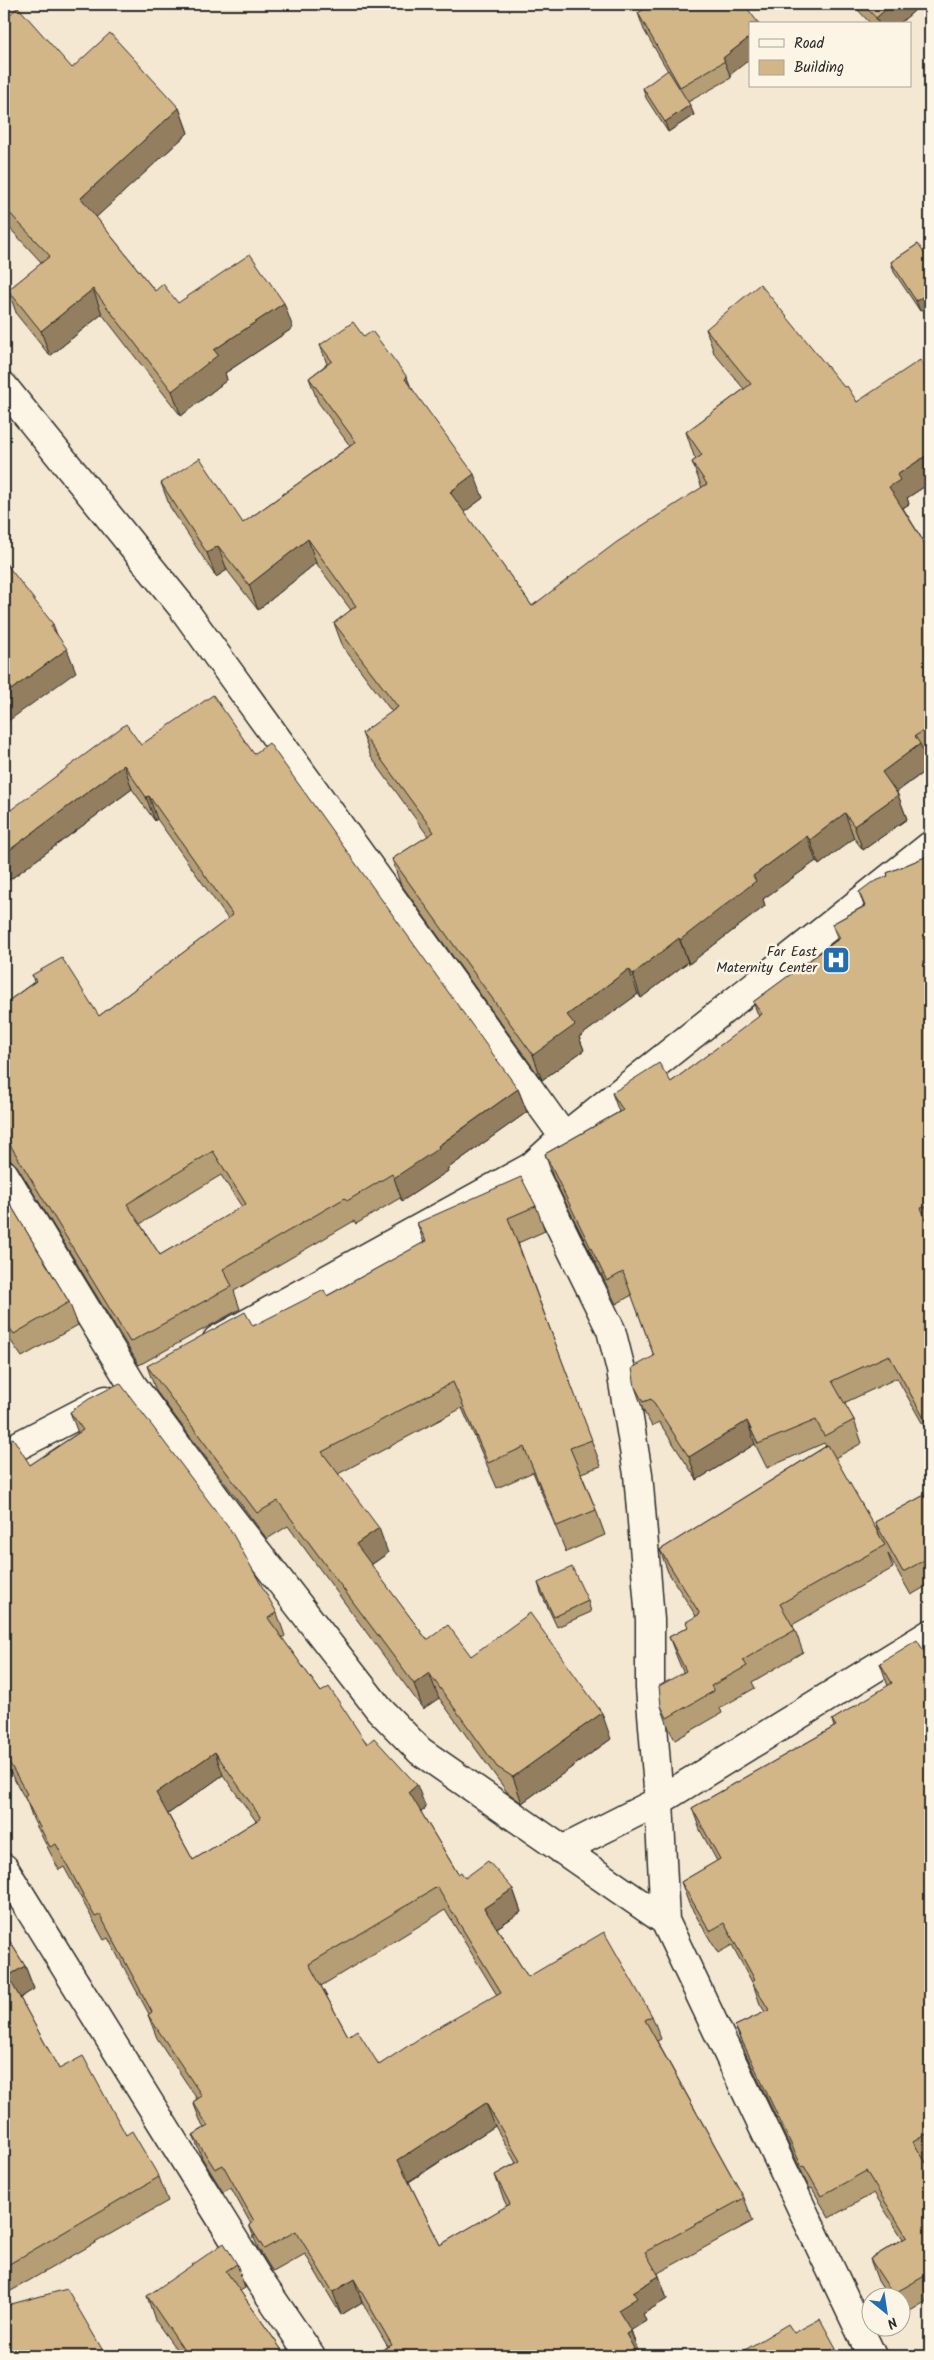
<svg xmlns="http://www.w3.org/2000/svg" width="934" height="2360" font-family="Kalam,sans-serif">
	<style>
		.lines { fill: none; stroke-linecap: round; stroke-linejoin: round }
		.minor-casing { stroke: #2b2b2b; stroke-width: 31 }
		.minor { stroke: #fcf5e5; stroke-width: 28 }
		.wall { fill: #b59d74; stroke: #2b2b2b; fill-rule: evenodd }
		.shaded-wall { fill: #937f5e; stroke: #2b2b2b }
		.building { fill: #d2b687; stroke: #2b2b2b; fill-rule: evenodd }
		.labels { text-anchor: middle; dominant-baseline: central; stroke-width: 5; stroke-linejoin: round; paint-order: stroke }
		.poi-label { font-size: 14px; fill: #2b2b2b; stroke: #fcf5e5; text-anchor: end }
	</style>
	<rect width="100%" height="100%" fill="#f4e8d2"/>
	<filter id="ink" filterUnits="userSpaceOnUse"><feTurbulence type="fractalNoise" baseFrequency=".02" numOctaves="2"/><feDisplacementMap in="SourceGraphic" scale="10" xChannelSelector="R" yChannelSelector="G"/><feConvolveMatrix kernelMatrix="1 2 1 2 8 2 1 2 1" color-interpolation-filters="sRGB"/></filter>
	<g filter="url(#ink)">
		<g class="lines">
			<g class="minor-casing">
				<path id="minor" d="M4 387 182 607 564 1137
					M531 1167 611 1330 621 1370 638 1474 645 1557 650 1620V1688L659 1801 665 1921
					M4 1174 133 1386 227 1513 379 1709 420 1751 665 1921 872 2356
					M217 1340 531 1167 564 1137 930 846
					M4 1453 106 1400
					M562 1850 659 1801 930 1634
					M4 1868 259 2280 311 2356"/>
			</g>
			<use href="#minor" class="minor"/>
		</g>
		<path class="wall" d="M744 4 730 75 731 78 688 102 694 115 668 132 646 98 643 88 668 71 644 30 638 13 673 11Z
			M855 4H922L899 24H871L857 9Z
			M4 20 72 68 179 108 188 133 96 217 155 291 178 303 293 328 225 373 227 380 181 416 102 314 50 356 17 315 8 290 42 263 4 222Z
			M918 244 920 311 894 272 891 262Z
			M706 329 844 387 857 402 930 374V483L907 498 909 504 903 508 930 552V757L926 759 929 768 897 792 898 795 907 819 863 850 854 838 819 865 816 861 763 899 765 906 689 964 688 962 641 998 638 994 579 1037 584 1050 542 1080 400 883 392 859 428 836 371 757 362 733 392 712 343 647 334 623 351 610 316 563 258 610 227 570 216 577 170 507 161 483 243 523 350 446 318 402 309 378 327 364 320 345 364 337 411 387 483 498 464 512 532 606 702 488 692 462 696 459 694 456 686 432 744 389 714 353Z
			M141 745 254 754 518 1089 527 1112 447 1169 448 1171 402 1201 400 1198 356 1224 354 1221 234 1291 240 1309 139 1365 17 1166 11 1160 4 1159V1004L34 982 32 975 99 1016 228 919 157 819 155 821 132 789 4 884V815ZM221 1175 242 1207 160 1255 140 1224Z
			M930 855V1437L897 1378 844 1403 854 1420 862 1443 835 1458 880 1537 875 1522 930 1492V1584L911 1595 888 1554 893 1568 792 1625 795 1630 803 1652 752 1682 755 1688 720 1708 722 1713 675 1740 669 1729 661 1706 683 1672 678 1660 669 1637 688 1627 696 1616 668 1572 660 1550 826 1446 824 1443 767 1468 755 1444 697 1480 659 1422 652 1426 643 1410 635 1387 654 1356 632 1295 616 1304 553 1177 545 1154 619 1112 612 1093 671 1082 759 1017 753 1002 838 940 832 924 864 906 859 892 888 876 887 873Z
			M4 1194 69 1302 78 1325 22 1357 4 1331Z
			M536 1206 545 1231 518 1243 601 1466 581 1473 596 1510 605 1535 566 1552 533 1472 497 1488 462 1408 338 1474 388 1553 371 1565 427 1640 471 1656 611 1739 522 1803 507 1792 439 1698 423 1709 288 1526 267 1539 156 1391 147 1366 253 1326 327 1296 424 1243 417 1223Z
			M70 1412 277 1613 285 1636 282 1638 321 1692 426 1808 421 1812 458 1874 465 1878 513 1889 521 1912 497 1928 528 1977 652 2016 661 2039 657 2041 744 2198 753 2221 658 2273 667 2299 643 2314 646 2321 631 2330 639 2354 388 2347 362 2302 341 2315 305 2254 273 2272 258 2248 249 2225 251 2224 231 2188 223 2192 202 2158 193 2135 204 2128 202 2125 193 2102 197 2099 157 2038 148 2015 149 2014 108 1938 104 1940 64 1867 59 1870 33 1819 27 1802 4 1761V1442L30 1465 78 1433ZM223 1775 256 1821 193 1860 168 1814ZM445 1910 497 1995 379 2065 348 2036 321 1986ZM495 2126 516 2163 495 2175 503 2198 507 2206 440 2245 409 2182Z
			M538 1583 588 1601 591 1612 557 1627 541 1593Z
			M930 1650V2159L926 2161 930 2169V2299L902 2316V2298H889L878 2281 870 2259 903 2239 874 2193 829 2218 812 2188 810 2189 743 2048 735 2026 765 2012 760 2004 753 1984 732 1945 718 1953 689 1904 681 1882 717 1861 700 1830 692 1808 834 1727 832 1720 888 1686 880 1663 925 1653Z
			M4 1932 25 1966 34 1989 20 1998 59 2069 126 2135 159 2177 168 2201 4 2295Z
			M237 2264 245 2288 240 2291 286 2356H181L155 2320 147 2296Z
			M794 2333 836 2348 838 2356H735Z"/>
		<path class="shaded-wall" d="M892 4H922L899 24H879L876 18Z
			M750 37V59L730 75 723 58Z
			M690 105 694 115 668 132 665 122Z
			M179 108 188 133 90 223 81 198Z
			M93 289 102 314 50 356 41 331Z
			M930 292V305L920 311 916 301Z
			M284 303 293 328 225 373 227 380 181 416 172 391 214 350Z
			M407 377 416 401 405 379Z
			M930 453V483L907 498 909 504 898 511 889 487 897 475Z
			M474 474 483 498 459 516 450 492Z
			M4 496 11 516 4 522Z
			M308 539 316 563 258 610 249 585Z
			M218 546 227 570 216 577 207 553Z
			M53 624 62 648 51 626Z
			M67 649 76 672 4 724V695Z
			M920 744 929 768 891 796 882 772Z
			M124 765 132 789 4 884V854Z
			M898 795 907 819 863 850 854 826Z
			M149 796 157 819 155 821 146 797Z
			M845 813 854 838 819 865 810 840Z
			M807 836 816 861 763 899 765 906 689 964 680 940 753 876Z
			M679 938 688 962 641 998 633 974Z
			M629 969 638 994 579 1037 584 1050 542 1080 533 1055 567 1015Z
			M518 1089 527 1112 447 1169 448 1171 402 1201 394 1178Z
			M747 1421 755 1444 697 1480 689 1457Z
			M379 1528 388 1553 365 1569 356 1544Z
			M429 1673 439 1698 423 1709 414 1684Z
			M602 1713 611 1739 522 1803 513 1777Z
			M215 1752 223 1775 165 1816 156 1793Z
			M417 1785 426 1808 418 1815 409 1792Z
			M513 1889 521 1912 492 1931 484 1908Z
			M25 1966 34 1989 17 2000 8 1976Z
			M486 2103 495 2126 406 2183 398 2160Z
			M659 2276 667 2299 643 2314 646 2321 627 2333 618 2310 633 2292Z
			M354 2279 362 2302 341 2315 333 2292Z
			M631 2331 639 2354 636 2356 626 2334Z"/>
		<path class="building" d="M652 4H669L673 11 683 4H744L759 24H750V37L723 58 725 61 680 87 638 13Z
			M863 4H892L876 18Z
			M18 7 72 68 110 33 179 108 81 198 155 291 163 284 178 303 250 254 284 303 214 350 218 355 172 391 93 289 41 331 8 290 50 256 4 207V20Z
			M668 70 690 105 665 122 643 88Z
			M918 244 930 262V292L916 301 891 262Z
			M760 284 844 387 847 386 857 402 920 360 930 374V453L897 475 900 480 889 487 930 552V727L915 736 920 744 882 772 898 795 854 826 845 813 810 840 807 836 753 876 756 881 680 940 679 938 633 974 629 969 567 1015 575 1025 533 1055 392 859 434 832 362 733 398 707 334 623 356 606 308 539 249 585 218 546 207 553 161 483 200 458 243 523 356 442 309 378 332 361 320 345 353 322 364 337 372 331 407 377 405 379 474 474 450 492 532 606 617 542 707 484 692 462 702 455 686 432 751 384 706 329Z
			M4 561 53 624 51 626 67 649 4 695Z
			M213 695 254 754 269 743 518 1089 438 1146 439 1148 394 1178 392 1174 347 1201 345 1198 223 1269 232 1286 130 1342 9 1143 4 1138V1004L36 981 32 975 62 958 99 1016 233 915 149 796 146 797 124 765 4 854V815L126 724 141 745ZM213 1151 246 1204 160 1255 127 1204Z
			M930 855V1206L921 1208 930 1228V1429L889 1355 832 1381 854 1420 824 1436 816 1420 758 1444 747 1421 689 1457 651 1399 643 1402 635 1387 632 1368 654 1356 623 1272 607 1281 545 1154 623 1110 612 1093 659 1063 671 1082 762 1014 753 1002 840 938 832 924 865 906 859 892 871 883 888 876 887 873Z
			M521 1177 536 1206 508 1218 592 1440 570 1448 596 1510 557 1526 524 1447 488 1463 453 1382 322 1452 379 1528 356 1544 427 1640 448 1625 471 1656 530 1613 602 1713 513 1777 497 1767 429 1673 414 1684 278 1501 257 1513 147 1366 245 1312 253 1326 324 1290 327 1296 426 1241 417 1223Z
			M4 1194 69 1302 14 1334 4 1320Z
			M120 1383 231 1531 277 1613 268 1618 321 1692 329 1687 367 1744 374 1738 417 1785 409 1792 458 1874 461 1872 465 1878 488 1861 513 1889 484 1908 528 1977 604 1932 652 2016 645 2020 744 2198 645 2252 659 2276 633 2292 637 2298 618 2310 631 2331 626 2334 638 2356H369L392 2345 354 2279 333 2292 296 2231 264 2249 249 2225 254 2221 223 2165 215 2169 193 2135 208 2126 193 2102 202 2096 148 2015 152 2012 100 1915 95 1917 56 1844 50 1847 24 1796 27 1794 4 1753V1442L13 1438 30 1465 83 1430 70 1412 89 1399ZM215 1752 261 1818 193 1860 156 1793ZM437 1887 501 1992 420 2038 379 2065 357 2030 348 2036 309 1964ZM486 2103 520 2161 495 2175 510 2204 440 2245 398 2160Z
			M828 1445 885 1545 780 1604 795 1630 743 1660 747 1666 711 1686 714 1691 667 1718 661 1706 659 1686 686 1671 669 1637 688 1627 686 1622 700 1614 660 1550Z
			M930 1492V1553L928 1555V1558L903 1572 875 1522Z
			M572 1567 588 1601 554 1617 538 1583Z
			M917 1640 925 1653 930 1650V2132L913 2142 930 2169V2273L893 2294 870 2259 907 2237 866 2171 821 2196 804 2166 802 2167 735 2026 769 2010 752 1982 755 1980 724 1923 710 1931 681 1882 720 1859 692 1808 836 1726 832 1720 892 1683 880 1663Z
			M4 1932 25 1966 8 1976 59 2069 83 2056 126 2135 132 2131 159 2177 4 2267Z
			M224 2243 237 2264 226 2271 286 2356H188L147 2296Z
			M67 2289 106 2356H4V2306Z
			M820 2319 836 2348 821 2356H735L788 2324 794 2333Z"/>
	</g>
	<defs>
		<g id="hospital-square" transform="scale(1.4375)"><rect x="-9" y="-9" width="18" height="18" rx="4" fill="#1f6fb2" stroke="#fcf5e5"/><path d="M-5-5h3v3.5h4V-5h3V5h-3V1.5h-4V5h-3Z" fill="#fff"/></g>
	</defs>
	<g fill-rule="evenodd">
		<use href="#hospital-square" x="836" y="960"/>
	</g>
	<g class="labels">
		<g class="poi-label">
			<text x="817" y="952">Far East<tspan x="817" dy="16">Maternity Center</tspan></text>
		</g>
	</g>
	<rect width="934" height="2360" fill="none" stroke="#fcf5e5" stroke-width="20"/>
	<rect x="10" y="10" width="914" height="2340" fill="none" stroke="#2b2b2b" stroke-width="2" filter="url(#ink)"/>
	<rect x="749" y="22" width="162" height="65" fill="#fcf5e5" stroke="#a8a49b"/>
	<rect x="759" y="39" width="25" height="8" fill="#fcf5e5" stroke="#a8a49b"/>
	<text x="794" y="48" font-size="15" fill="#2b2b2b">Road</text>
	<rect x="759" y="60" width="25" height="15" fill="#d2b687" stroke="#a8a49b"/>
	<text x="794" y="72" font-size="15" fill="#2b2b2b">Building</text>
	<g transform="translate(886 2312) rotate(150)"><circle r="24" fill="#fcf5e5" stroke="#a8a49b"/>
	<path d="M0-4L9 19L0 12L-9 19Z" fill="#1f6fb2"/>
	<text y="-8" font-size="14" font-weight="bold" text-anchor="middle" fill="#2b2b2b">N</text>
	</g>
</svg>
